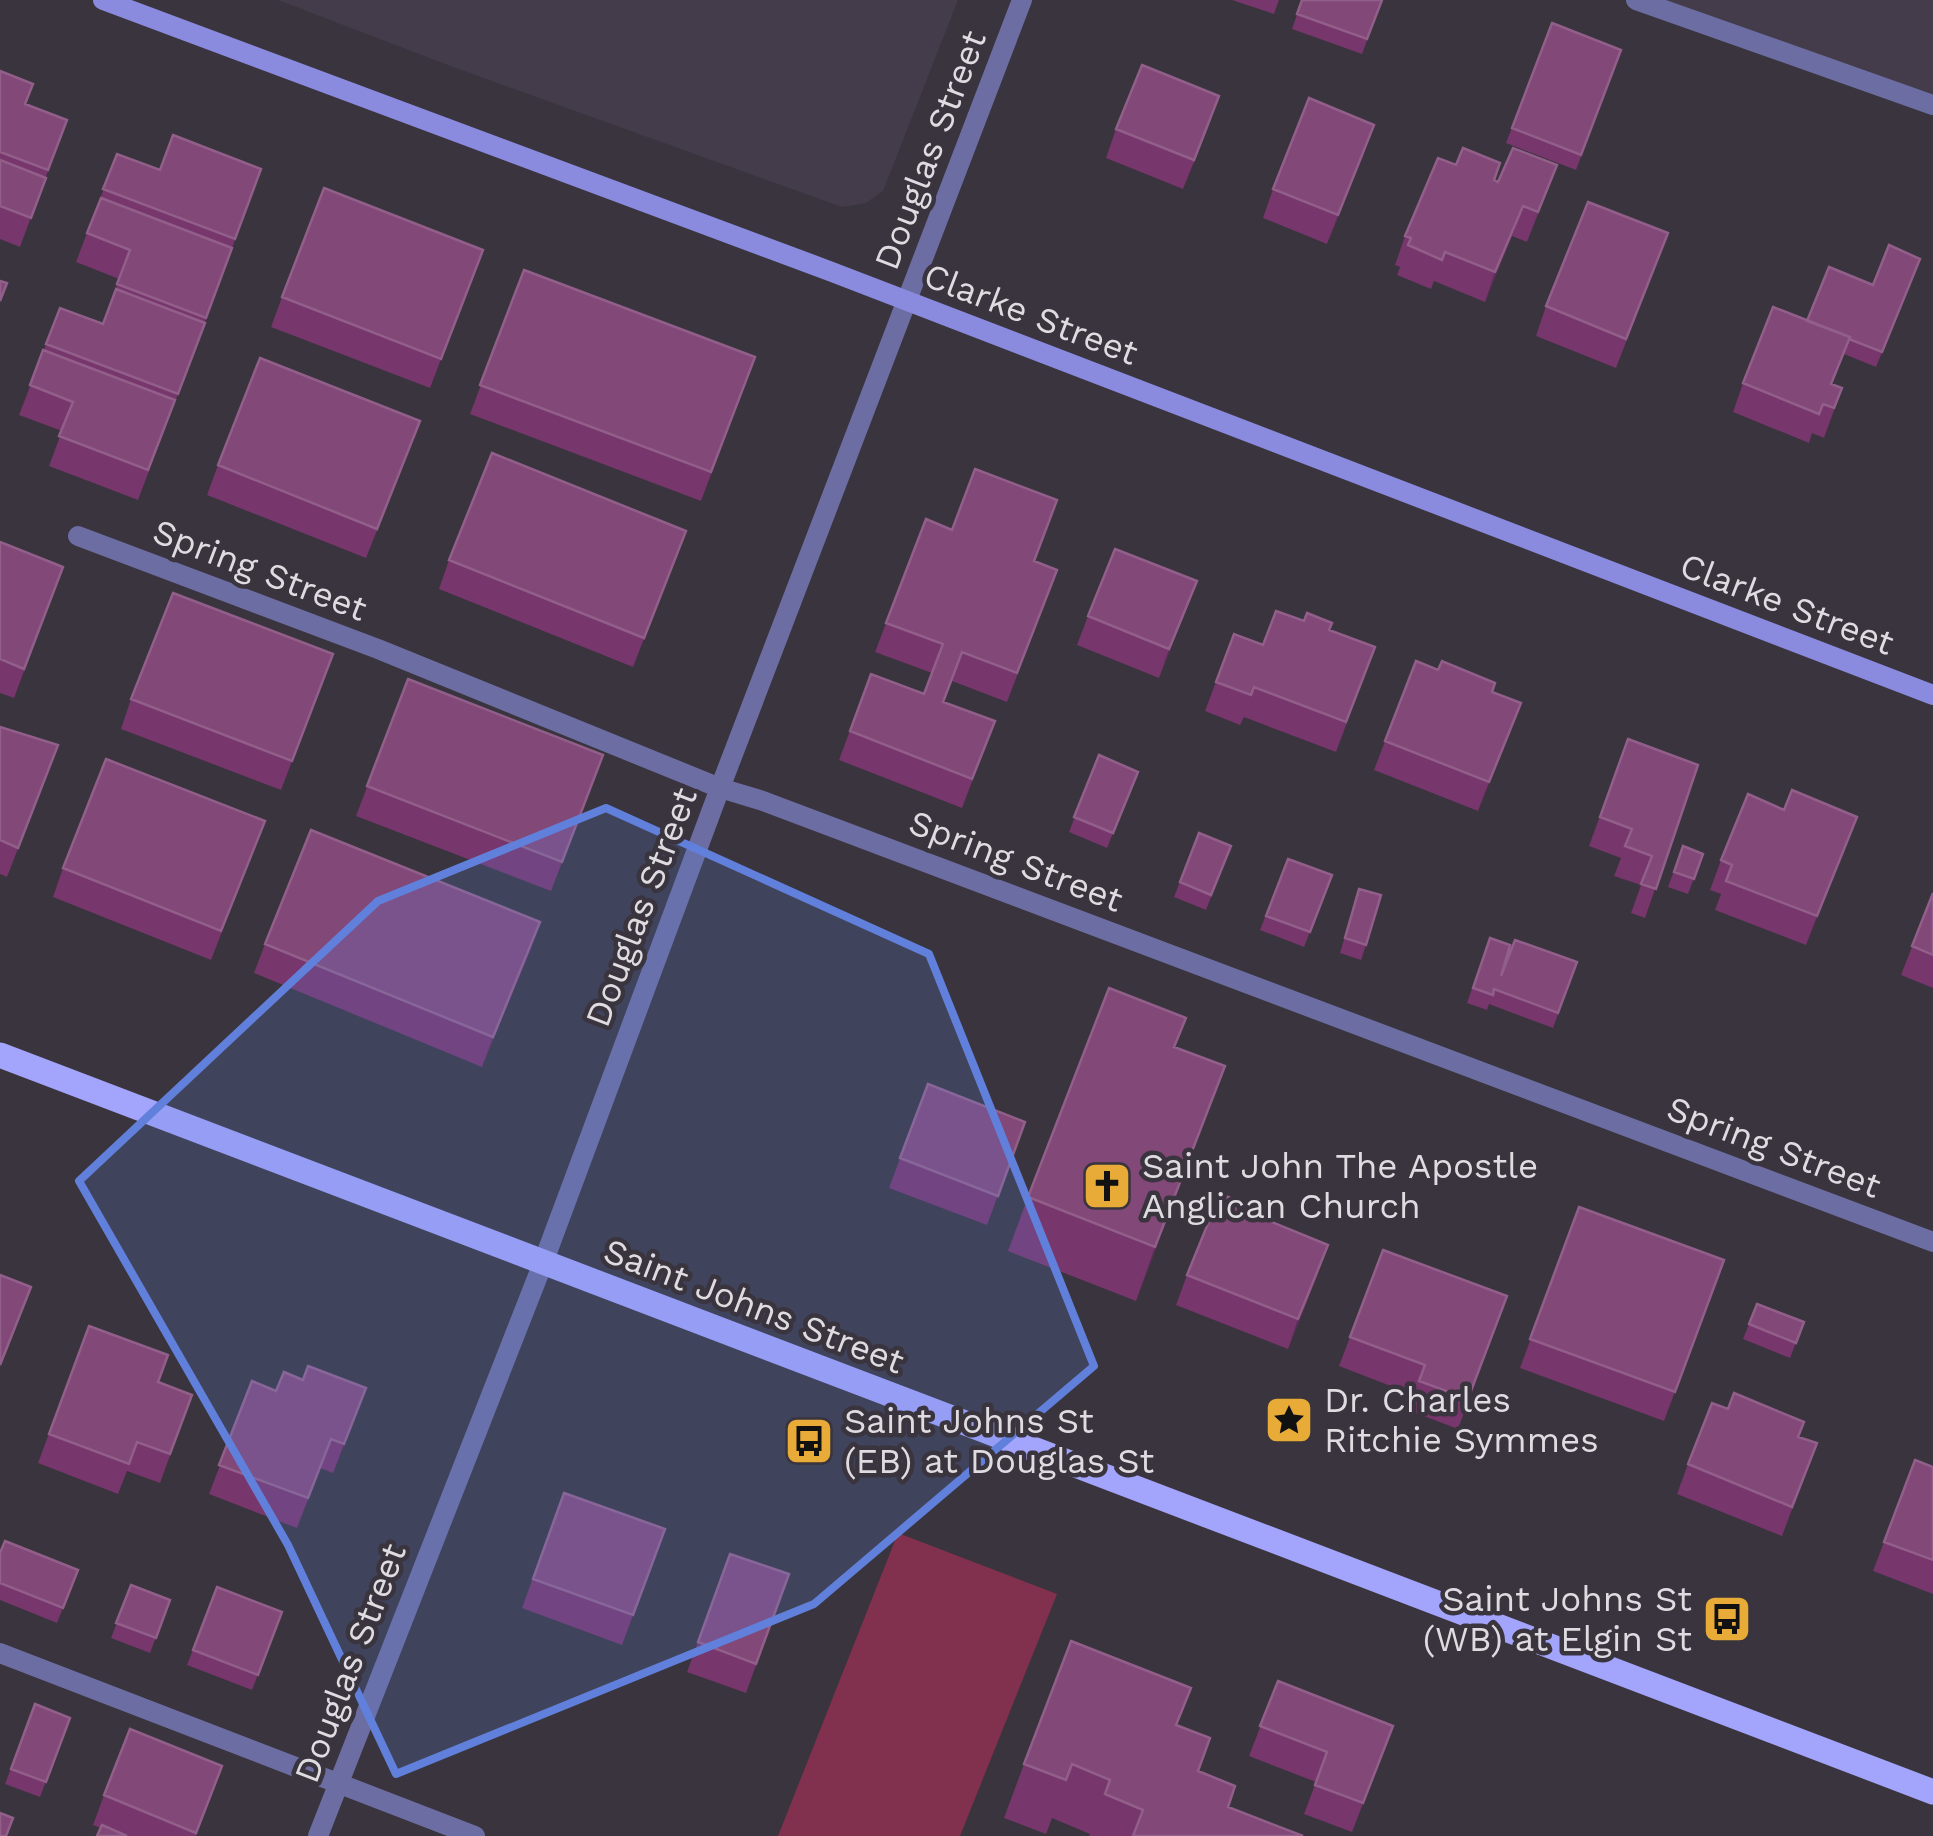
<svg xmlns="http://www.w3.org/2000/svg" width="1933" height="1836" font-family="'Work Sans',sans-serif">
	<style>
		.built { fill: #443c4b }
		.green { fill: #81304d }
		.lines { fill: none; stroke-linecap: round; stroke-linejoin: round }
		.minor { stroke: #6c6da2; stroke-width: 20 }
		.secondary { stroke: #8a8adf; stroke-width: 20 }
		.primary { stroke: #a3a4fb; stroke-width: 25 }
		.wall { fill: #77366c }
		.shaded-wall { fill: #592e54 }
		.building { fill: #824878; stroke: #915f89; stroke-width: 2.5 }
		.marked { fill: #6180db; fill-opacity: 0.2; stroke: #6180db; stroke-width: 8; stroke-linejoin: round }
		.labels { text-anchor: middle; dominant-baseline: central; stroke-width: 9; stroke-linejoin: round; paint-order: stroke }
		.street-label { font-size: 35px; fill: #dfdce1; stroke: #39343d }
		.poi-label { font-size: 35px; fill: #dfdce1; stroke: #39343d; text-anchor: start }
	</style>
	<rect width="100%" height="100%" fill="#39343d"/>
	<path class="built" d="M278 0H958L883 191 866 203 842 207 445 64Z
		M1660 0H1933V98Z"/>
	<path class="green" d="M898 1533 1057 1594 960 1836H778Z"/>
	<g class="lines">
		<path class="minor" d="M1636 0 1933 105
			M78 536 378 649 720 788 763 801 1933 1242
			M0 1653 475 1836
			M318 1836 543 1263 720 788 1022 0"/>
		<path class="secondary" d="M103 0 832 272 1933 695"/>
		<path class="primary" d="M0 1055 1933 1792"/>
	</g>
	<path class="wall" d="M1232 0H1279L1274 14Z
		M1302 0H1382L1362 54 1292 29Z
		M1552 23 1621 50 1576 170 1506 143Z
		M0 71 25 104 67 120 20 247 0 239Z
		M1209 125 1183 189 1106 158 1116 129Z
		M117 154 160 170 261 169 194 352 138 500 49 466 62 431 19 415 60 308 103 324 119 279 76 262Z
		M1364 154 1327 244 1263 218 1273 189Z
		M1557 165 1527 242 1512 236 1485 302 1434 281 1431 289 1397 275 1400 267 1395 265 1405 236 1494 180 1498 182Z
		M1668 233 1616 368 1536 336 1546 306Z
		M483 250 430 388 271 327 282 297Z
		M1920 259 1876 367 1844 354 1832 384 1842 388 1824 438 1812 433 1809 443 1733 412 1743 383 1807 321Z
		M524 270 755 357 701 501 470 414Z
		M409 450 366 558 207 495 218 465Z
		M926 519 1057 570 1007 702 952 681 944 702 995 721 962 808 839 760 871 674 924 694 932 673 875 652Z
		M686 531 633 667 439 589 449 560Z
		M0 542 63 567 14 698 0 693Z
		M1186 610 1159 678 1077 645 1088 616Z
		M1329 630 1375 647 1336 752 1244 717 1240 725 1205 711 1234 634 1263 645Z
		M333 654 281 790 121 729 131 699Z
		M408 679 603 755 551 891 356 816Z
		M1492 692 1521 703 1478 811 1374 770 1385 741Z
		M0 727 47 774 7 877 0 874Z
		M1628 739 1698 765 1645 918 1631 913 1641 885 1614 876 1621 858 1589 846Z
		M1099 755 1138 772 1107 848 1069 832Z
		M1784 810 1857 817 1806 945 1715 910 1721 894 1710 890 1721 860Z
		M265 821 211 960 53 897 63 868Z
		M1199 833 1231 846 1206 910 1174 897Z
		M1683 846 1703 854 1688 894 1668 887Z
		M1288 859 1332 875 1304 947 1260 930Z
		M1359 889 1366 945 1361 960 1340 953Z
		M1933 893V988L1901 975Z
		M540 922 482 1067 254 973 265 944Z
		M1490 938 1501 976 1577 962 1553 1028 1489 1004 1487 1010 1467 1003Z
		M1175 1047 1225 1066 1136 1301 1008 1251 1028 1197Z
		M928 1084 1025 1122 987 1225 889 1188Z
		M1579 1207 1724 1260 1664 1421 1520 1368Z
		M1383 1250 1507 1296 1458 1429 1408 1410 1414 1395 1339 1366Z
		M1318 1274 1288 1349 1176 1305 1187 1275Z
		M1757 1304 1804 1322 1790 1358 1743 1339Z
		M89 1326 158 1382 192 1395 160 1483 127 1471 118 1494 38 1463Z
		M303 1380 366 1388 333 1473 320 1468 297 1528 209 1494 252 1381 276 1391Z
		M1799 1437 1817 1443 1782 1536 1677 1494 1688 1464Z
		M1915 1460 1933 1467V1594L1873 1571Z
		M564 1493 665 1529 622 1645 522 1608Z
		M0 1553 78 1570 57 1623 0 1600Z
		M730 1554 789 1574 746 1693 687 1672Z
		M131 1585 170 1600 150 1653 111 1638Z
		M217 1587 282 1612 252 1690 187 1665Z
		M1278 1681 1393 1726 1352 1832 1304 1814 1316 1782 1249 1756Z
		M1191 1688 1177 1725 1198 1771 1228 1807 1303 1836H1089L1090 1834 1052 1818 1046 1834 1004 1818 1024 1764Z
		M35 1704 70 1718 40 1797 5 1784Z
		M222 1766 196 1836H97L101 1828 93 1825 104 1795Z"/>
	<path class="shaded-wall" d="M1374 125 1364 154 1327 244 1338 215Z
		M1523 206 1512 236 1485 302 1495 272Z
		M1197 581 1186 610 1159 678 1169 649Z
		M1521 703 1510 733 1478 811 1489 782Z
		M1857 817 1846 847 1806 945 1817 916Z
		M540 922 530 952 482 1067 493 1037Z
		M1225 1066 1205 1120 1136 1301 1155 1247Z
		M1328 1245 1318 1274 1288 1349 1298 1319Z"/>
	<path class="building" d="M1302 0H1382L1367 39 1297 14Z
		M1552 23 1621 50 1581 155 1512 128Z
		M1142 65 1219 96 1194 160 1116 129Z
		M0 71 33 84 25 104 67 120 48 170 0 152Z
		M1309 98 1374 125 1338 215 1273 189Z
		M173 135 261 169 235 239 103 189 117 154 160 170Z
		M1463 148 1500 163 1494 180 1498 182 1513 148 1557 165 1538 212 1523 206 1495 272 1445 252 1442 260 1408 245 1411 238 1405 236 1438 158 1456 165Z
		M0 160 46 178 31 218 0 206Z
		M324 188 483 250 441 359 282 297Z
		M101 198 232 248 206 318 117 284 130 250 87 233Z
		M1588 202 1668 233 1626 339 1546 306Z
		M1889 245 1920 259 1882 352 1849 339 1850 337 1807 321 1829 267 1873 285Z
		M524 270 755 357 711 472 480 385Z
		M0 281 7 283 0 301Z
		M116 289 205 323 178 394 46 344 60 308 103 324Z
		M1773 307 1850 337 1831 384 1842 388 1834 408 1823 404 1819 414 1743 383Z
		M43 350 175 400 148 470 59 436 73 402 30 385Z
		M260 358 420 421 377 529 218 465Z
		M492 453 686 531 644 638 449 560Z
		M975 469 1057 500 1034 561 1057 570 1017 673 962 652 943 702 995 721 972 779 850 731 871 674 924 694 943 644 886 623 926 519 952 530Z
		M0 542 63 567 24 669 0 659Z
		M1115 549 1197 581 1169 649 1088 616Z
		M173 593 333 654 292 761 131 699Z
		M1276 611 1304 621 1307 613 1332 623 1329 630 1375 647 1346 722 1254 687 1251 695 1216 682 1234 634 1263 645Z
		M1416 661 1438 670 1442 661 1495 683 1492 692 1521 703 1489 782 1385 741Z
		M408 679 603 755 562 862 367 786Z
		M0 727 58 745 18 848 0 840Z
		M1628 739 1698 765 1656 889 1641 884 1652 856 1625 846 1632 829 1600 817Z
		M1099 755 1138 772 1113 833 1074 817Z
		M106 759 265 821 221 931 63 868Z
		M1792 790 1857 817 1817 916 1726 881 1732 865 1721 860 1748 794 1784 810Z
		M311 830 540 922 493 1037 265 944Z
		M1199 833 1231 846 1211 895 1180 882Z
		M1683 846 1703 854 1694 879 1674 872Z
		M1288 859 1332 875 1310 932 1266 916Z
		M1359 889 1381 895 1366 945 1345 938Z
		M1933 893V955L1912 946Z
		M1490 938 1510 945 1501 976 1515 940 1577 962 1558 1013 1494 989 1493 995 1473 988Z
		M1109 988 1186 1018 1174 1047 1225 1066 1155 1247 1028 1197Z
		M928 1084 1025 1122 998 1196 900 1158Z
		M1220 1194 1265 1211 1262 1218 1328 1245 1298 1319 1187 1275Z
		M1579 1207 1724 1260 1675 1392 1530 1339Z
		M1383 1250 1507 1296 1468 1399 1419 1381 1425 1365 1350 1337Z
		M0 1275 31 1287 0 1365Z
		M1757 1304 1804 1322 1796 1343 1749 1324Z
		M89 1326 168 1355 158 1382 192 1395 170 1454 137 1442 129 1464 49 1434Z
		M308 1366 366 1388 344 1444 331 1439 308 1498 219 1465 252 1381 276 1391 284 1372 303 1380Z
		M1734 1393 1804 1422 1798 1437 1817 1443 1792 1507 1688 1464 1712 1403 1728 1409Z
		M1915 1460 1933 1467V1560L1884 1542Z
		M564 1493 665 1529 633 1615 533 1579Z
		M5 1541 78 1570 63 1608 0 1583V1553Z
		M730 1554 789 1574 756 1664 698 1642Z
		M131 1585 170 1600 156 1638 116 1623Z
		M217 1587 282 1612 258 1675 193 1650Z
		M1071 1641 1191 1688 1176 1725 1210 1738 1198 1771 1235 1786 1228 1807 1303 1836H1133L1143 1810 1105 1794 1110 1780 1072 1764 1066 1780 1024 1764Z
		M1278 1681 1393 1726 1363 1803 1315 1785 1327 1752 1260 1726Z
		M35 1704 70 1718 46 1782 11 1769Z
		M130 1729 222 1766 196 1833 104 1795Z
		M0 1813 13 1818 6 1836H0Z
		M102 1825 127 1836H97Z"/>
	<path class="marked" d="M606 808 929 954 1094 1366 814 1604 396 1774 288 1545 79 1181 378 901Z"/>
	<defs>
		<g id="church-square" transform="scale(2.5)"><rect x="-9" y="-9" width="18" height="18" rx="4" fill="#e8ab37" stroke="#39343d"/><path d="M-1.2-6h2.4v3.5h3.3v2.4h-3.3V6h-2.4V-.1h-3.3v-2.4h3.3Z" fill="#111"/></g>
		<g id="sight-square" transform="scale(2.5)"><rect x="-9" y="-9" width="18" height="18" rx="4" fill="#e8ab37" stroke="#39343d"/><path d="M0-6L1.8-2.2L6-1.7L2.9 1.2L3.7 5.4L0 3.3L-3.7 5.4L-2.9 1.2L-6-1.7L-1.8-2.2Z" fill="#111"/></g>
		<g id="bus-square" transform="scale(2.5)"><rect x="-9" y="-9" width="18" height="18" rx="4" fill="#e8ab37" stroke="#39343d"/><path d="M-5-6H5V4H4V6H2V4H-2V6H-4V4H-5ZM-3.5-4V0h7V-4ZM-3.5 1.2v1.5H-2V1.2ZM2 1.2v1.5H3.5V1.2Z" fill="#111"/></g>
	</defs>
	<g fill-rule="evenodd">
		<use href="#church-square" x="1107" y="1186"/>
		<use href="#sight-square" x="1289" y="1420"/>
		<use href="#bus-square" x="809" y="1441"/>
		<use href="#bus-square" x="1727" y="1619"/>
	</g>
	<g class="labels">
		<g class="street-label">
			<text transform="translate(930 150) rotate(-69)">Douglas Street</text>
			<text transform="translate(1031 314) rotate(21)">Clarke Street</text>
			<text transform="translate(260 570) rotate(21)">Spring Street</text>
			<text transform="translate(1787 604) rotate(21)">Clarke Street</text>
			<text transform="translate(1016 861) rotate(21)">Spring Street</text>
			<text transform="translate(641 907) rotate(-69)">Douglas Street</text>
			<text transform="translate(1774 1147) rotate(21)">Spring Street</text>
			<text transform="translate(754 1306) rotate(21)">Saint Johns Street</text>
			<text transform="translate(350 1663) rotate(-69)">Douglas Street</text>
		</g>
		<g class="poi-label">
			<text x="1142" y="1166">Saint John The Apostle<tspan x="1142" dy="40">Anglican Church</tspan></text>
			<text x="1324" y="1400">Dr. Charles<tspan x="1324" dy="40">Ritchie Symmes</tspan></text>
			<text x="844" y="1421">Saint Johns St<tspan x="844" dy="40">(EB) at Douglas St</tspan></text>
			<text x="1692" y="1599" text-anchor="end">Saint Johns St<tspan x="1692" dy="40">(WB) at Elgin St</tspan></text>
		</g>
	</g>
</svg>
